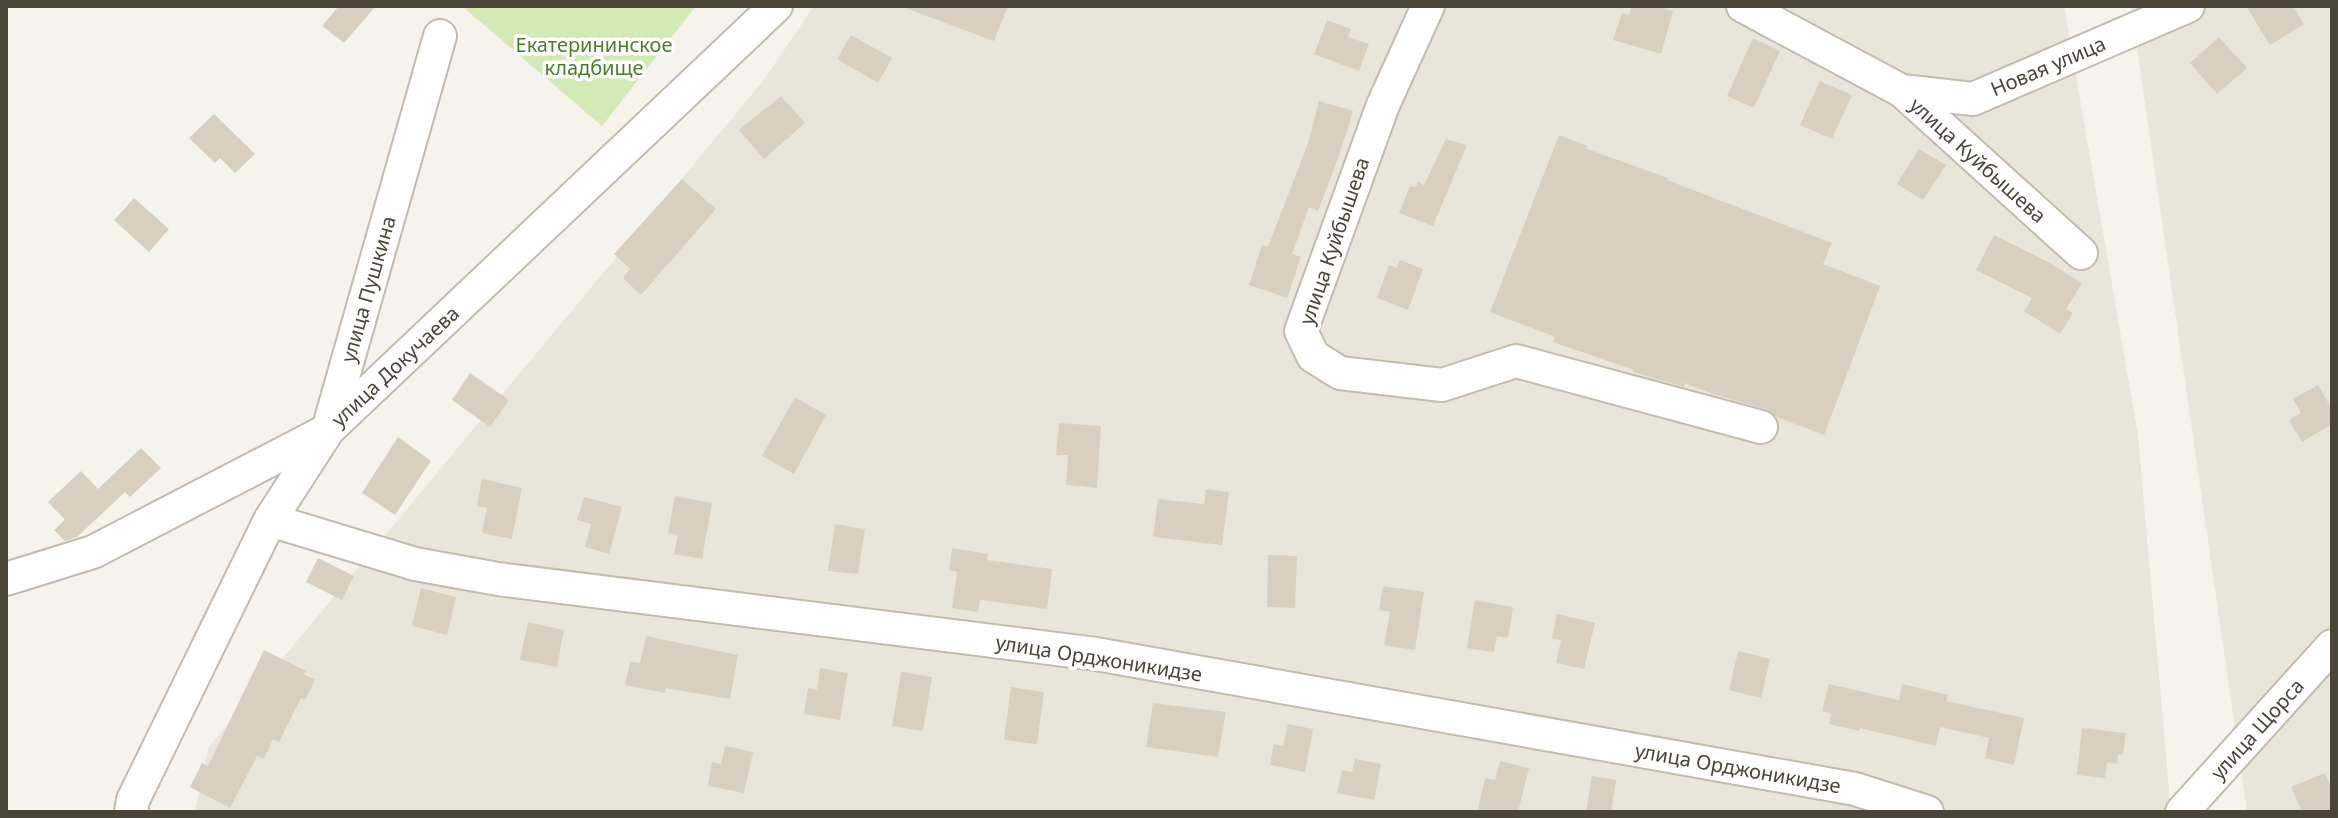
<svg xmlns="http://www.w3.org/2000/svg" width="2338" height="818" font-family="'Noto Sans',sans-serif">
	<style>
		.residential { fill: #eae5da }
		.green { fill: #d2eab5 }
		.building { fill: #d8cfc1 }
		.lines { fill: none; stroke-linecap: round; stroke-linejoin: round }
		.street-casing { stroke: #c2bbae; stroke-width: 36 }
		.street { stroke: #fff; stroke-width: 32 }
		.labels { text-anchor: middle; dominant-baseline: central; stroke-width: 7; stroke-linejoin: round; paint-order: stroke }
		.park-label { font-size: 20px; fill: #4a7f2a; stroke: #fff }
		.street-label { font-size: 20px; fill: #4b4439; stroke: #fff }
	</style>
	<rect width="100%" height="100%" fill="#f6f3ec"/>
	<path class="residential" d="M814 6H2064L2138 435 2171 812H195L208 748 763 81Z
		M2131 6H2332V812H2247Z"/>
	<path class="green" d="M462 6H696L602 126Z"/>
	<path class="building" d="M339 6H376L344 43 322 26Z
		M906 6H1008L994 41 906 8Z
		M1631 6H1655L1673 11 1661 54 1613 40 1622 13 1629 15Z
		M2246 6H2293L2304 24 2270 45Z
		M1327 20 1351 29 1348 37 1369 44 1359 71 1314 54Z
		M851 35 892 58 878 83 837 59Z
		M2219 37 2247 68 2217 94 2190 63Z
		M1753 38 1780 51 1754 108 1727 96Z
		M1820 81 1852 95 1832 139 1800 125Z
		M781 96 805 123 764 159 739 130Z
		M1319 101 1353 111 1340 153 1318 211 1309 207 1292 254 1301 257 1287 298 1249 285 1262 245 1268 247 1308 143Z
		M214 114 255 154 235 173 220 158 215 163 189 138Z
		M1559 135 1588 146 1587 149 1668 178 1667 180 1832 243 1823 264 1880 286 1824 435 1777 417 1766 409 1713 394 1685 383 1684 387 1633 372 1634 370 1553 342 1555 337 1490 312Z
		M1446 139 1467 145 1433 226 1399 213 1410 186 1416 187 1418 182 1424 185Z
		M1919 149 1946 165 1923 200 1897 184Z
		M682 179 716 209 641 295 623 278 630 269 614 254Z
		M134 198 169 229 149 252 114 220Z
		M1994 235 2048 262 2082 283 2066 309 2073 313 2060 334 2024 311 2032 298 1976 270Z
		M1400 260 1423 269 1408 310 1377 298 1389 265 1397 268Z
		M470 373 509 400 490 427 452 400Z
		M2318 385 2332 409V424L2302 442 2289 420 2301 413 2293 399Z
		M795 397 826 415 794 474 762 456Z
		M1059 423 1101 426 1097 488 1066 485 1068 455H1056Z
		M398 437 431 461 395 515 362 493Z
		M141 448 161 468 130 497 125 492 77 537 65 541 54 530 65 520 48 502 81 471 98 489Z
		M482 479 522 488 512 539 482 533 487 508 477 506Z
		M1206 489 1229 492 1222 545 1153 537 1158 499 1204 504Z
		M675 496 712 503 702 559 674 554 678 535 668 533Z
		M584 497 622 507 609 554 585 547 591 524 577 520Z
		M835 524 865 529 858 574 828 571Z
		M952 548 988 554 987 560 1052 569 1047 609 980 600 978 612 952 608 957 572 949 570Z
		M1268 555 1297 556 1295 608 1267 607Z
		M318 558 354 576 342 600 306 582Z
		M1383 586 1424 592 1415 650 1384 645 1390 612 1379 610Z
		M421 588 456 597 447 635 412 626Z
		M1475 600 1513 607 1508 638 1497 636 1494 652 1467 648Z
		M1557 614 1595 623 1584 669 1556 663 1561 640 1552 638Z
		M528 622 564 630 557 667 520 660Z
		M646 636 738 655 730 699 666 688 665 693 625 685 630 662 640 663Z
		M264 650 306 671 304 674 315 680 305 700 301 698 279 742 273 739 264 759 257 756 230 808 190 787 202 763 208 766Z
		M1738 651 1770 659 1761 698 1729 690Z
		M820 668 848 673 840 720 804 714 808 688 817 690Z
		M901 672 932 677 923 731 892 726Z
		M1829 684 1899 700 1902 684 1948 695 1946 701 2024 718 2014 765 1985 758 1989 738 1940 727 1936 746 1860 728 1859 731 1829 724 1831 713 1822 711Z
		M1011 687 1044 692 1037 744 1004 740Z
		M1153 703 1226 712 1218 757 1146 747Z
		M1288 724 1313 729 1305 772 1270 765 1274 744 1283 746Z
		M2082 728 2126 733 2123 755 2118 754 2117 764 2107 762 2105 778 2077 775Z
		M725 746 753 752 744 793 708 786 712 762 721 764Z
		M1355 759 1381 764 1374 800 1337 793 1342 770 1352 772Z
		M1500 761 1529 768 1518 812H1491L1478 809 1485 778 1495 780Z
		M2325 773 2332 790V812H2302L2291 787Z
		M1592 776 1616 780 1611 812H1586Z"/>
	<g class="lines">
		<g class="street-casing">
			<path id="street" d="M1428 6 1383 105 1301 331 1313 356 1340 373 1442 385 1516 361 1761 427
				M1743 6 1902 91 2081 253
				M1902 91 1973 99 2188 6
				M270 520 415 564 498 579 1096 654 1855 789 1927 812
				M6 579 93 552 328 430 440 36
				M131 812 133 800 270 520 328 430 776 6
				M2182 812 2332 646"/>
		</g>
		<use href="#street" class="street"/>
	</g>
	<g class="labels">
		<g class="park-label">
			<text x="594" y="44">Екатерининское<tspan x="594" dy="23">кладбище</tspan></text>
		</g>
		<g class="street-label">
			<text transform="translate(2048 66) rotate(-23)">Новая улица</text>
			<text transform="translate(1978 160) rotate(42)">улица Куйбышева</text>
			<text transform="translate(1334 241) rotate(-71)">улица Куйбышева</text>
			<text transform="translate(368 289) rotate(-74)">улица Пушкина</text>
			<text transform="translate(395 366) rotate(-43)">улица Докучаева</text>
			<text transform="translate(1099 658) rotate(9)">улица Орджоникидзе</text>
			<text transform="translate(2257 729) rotate(-48)">улица Щорса</text>
			<text transform="translate(1738 768) rotate(10)">улица Орджоникидзе</text>
		</g>
	</g>
	<rect width="2338" height="818" fill="none" stroke="#4b4439" stroke-width="16"/>
</svg>
